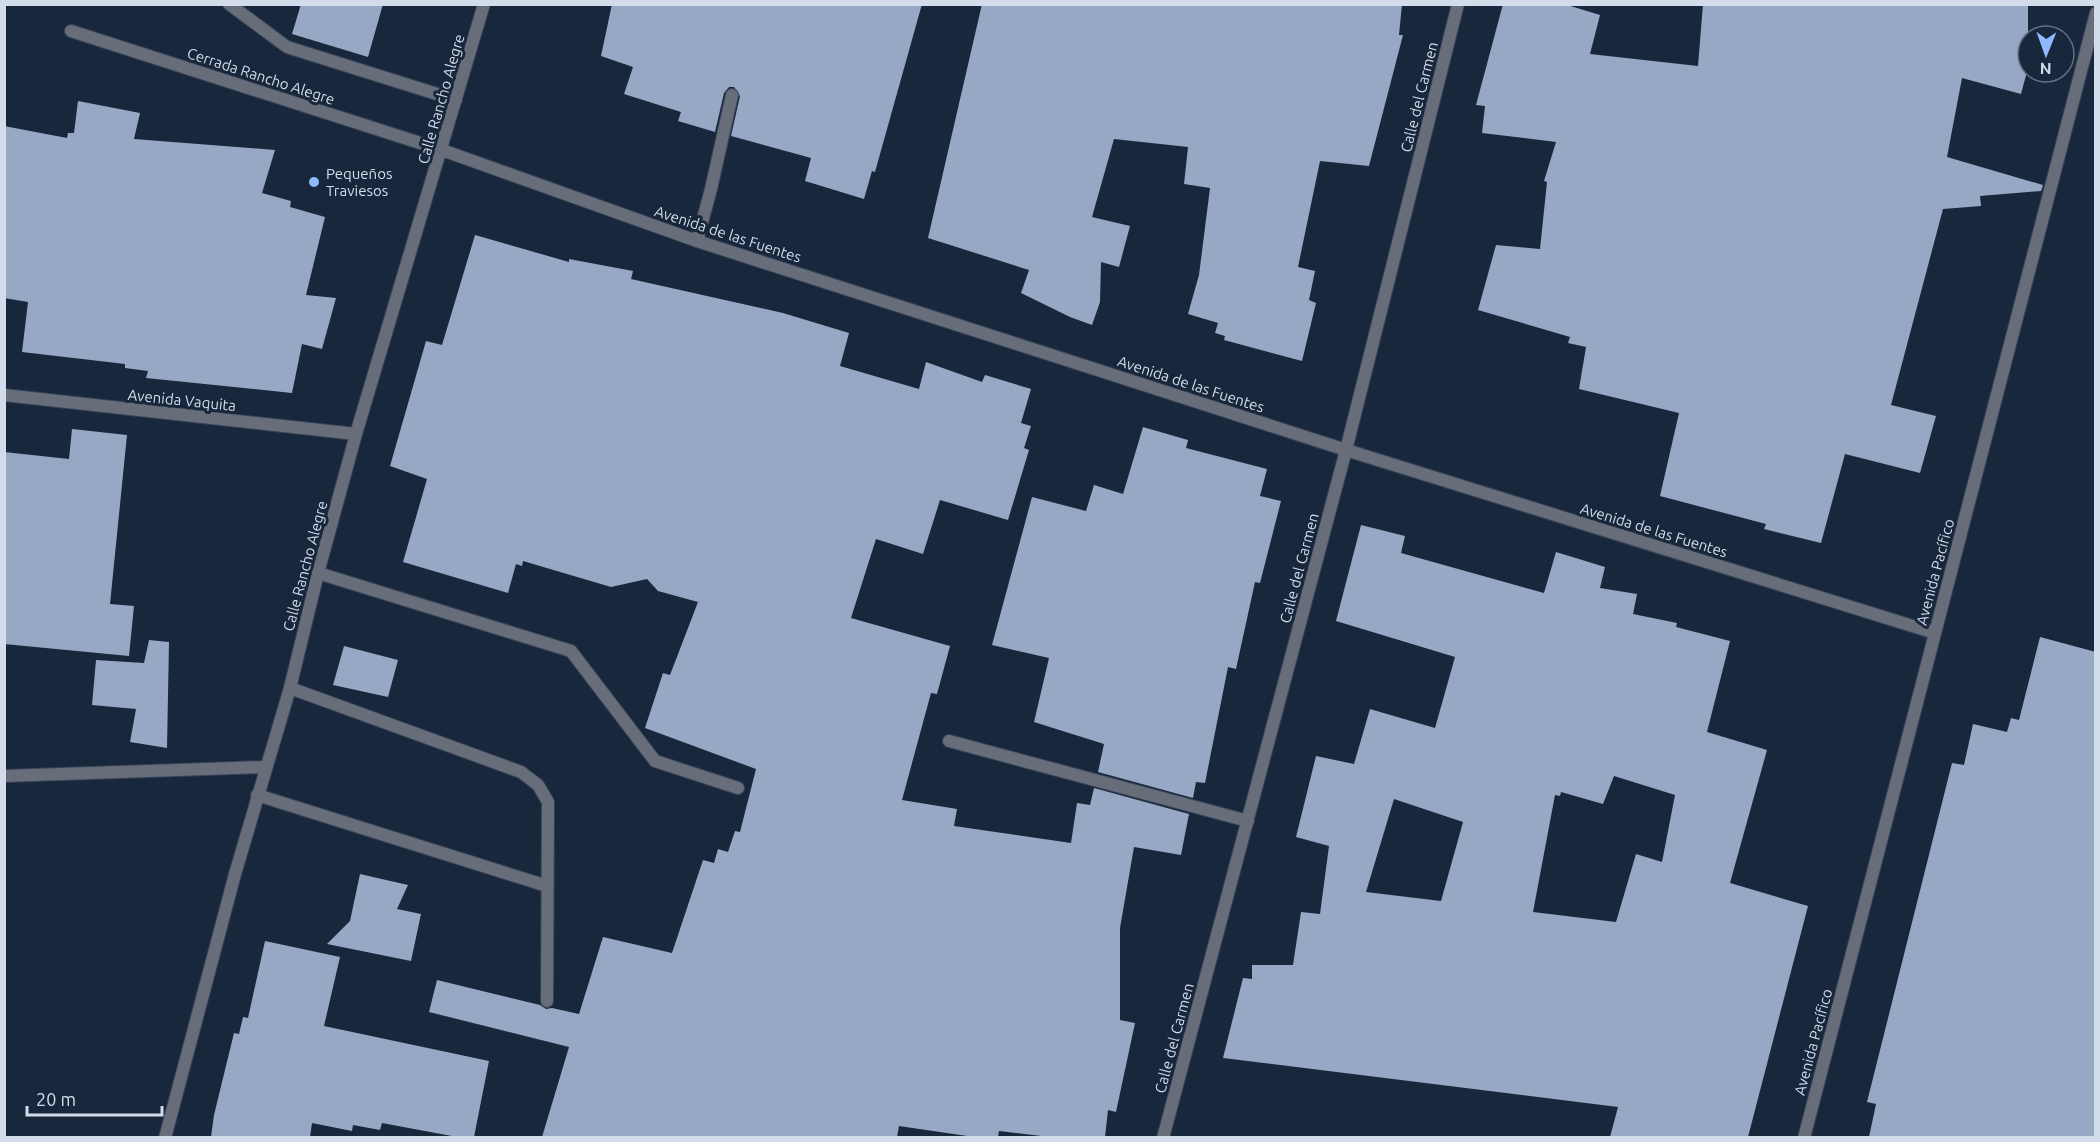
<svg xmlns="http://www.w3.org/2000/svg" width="2100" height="1142" font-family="Ubuntu,sans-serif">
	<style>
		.building { fill: #96a8c4; fill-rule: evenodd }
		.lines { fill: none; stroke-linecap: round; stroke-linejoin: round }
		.service-casing { stroke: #374459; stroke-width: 14 }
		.minor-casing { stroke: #374459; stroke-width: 14 }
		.service { stroke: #676e7a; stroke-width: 12 }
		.minor { stroke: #676e7a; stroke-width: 12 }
		.poi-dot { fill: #8eb9fd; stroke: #19273d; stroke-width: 2 }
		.labels { text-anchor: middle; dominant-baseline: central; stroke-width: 6; stroke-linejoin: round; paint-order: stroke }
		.street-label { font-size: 15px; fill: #d3dceb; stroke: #19273d }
		.poi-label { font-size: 15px; fill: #d3dceb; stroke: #19273d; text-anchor: start }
	</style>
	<rect width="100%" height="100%" fill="#19273d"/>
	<path class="building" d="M301 4H383L368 57 292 34Z
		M612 4H922L875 172 872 171 864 199 805 181 811 158 731 136 740 96 734 87H729L724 93 715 132 678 121 681 112 624 94 633 67 601 56Z
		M982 4H1402L1399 35H1403L1369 166 1320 161 1298 267 1315 271 1309 300 1316 303 1302 361 1224 340 1225 336 1215 333 1218 323 1188 314 1199 275 1210 188 1184 184 1188 147 1114 139 1092 217 1130 226 1119 267 1101 262 1100 302 1092 325 1070 317 1021 293 1029 270 928 238Z
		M1503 4H1564L1600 15 1590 54 1698 66 1703 4H2028V68L2021 94 1962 78 1947 157 2043 185 2041 191 1980 196 1981 206 1943 209 1891 405 1936 416 1920 473 1845 454 1821 543 1764 529 1766 524 1660 496 1679 413 1579 389 1586 347 1568 343 1570 337 1478 310 1496 245 1540 249 1547 182 1544 181 1556 142 1482 133 1485 106 1476 105Z
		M78 101 140 113 134 139 275 150 262 193 291 201 290 207 325 217 306 295 336 298 322 349 302 344 292 393 146 378 148 371 125 368V364L22 352 28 302 4 298V126L67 138 68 133H74Z
		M475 235 569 262V259L633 271 631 279 783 313 849 333 840 366 919 389 926 362 982 382 985 375 1031 389 1021 423 1031 426 1024 448 1029 450 1008 520 940 500 923 554 876 539 851 618 950 646 937 694 931 693 902 800 957 809 954 826 1071 843 1077 803 1090 805 1094 788 1189 814 1181 855 1134 847 1120 928V1020L1135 1023 1116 1112 1108 1110 1105 1137H1050L999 1131 998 1137H974L899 1126 897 1137H542L569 1047 429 1012 437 980 540 1005 546 1009 552 1008 579 1014 603 937 672 953 703 860 714 863 718 849 728 852 735 831 740 832 756 769 645 728 663 673 670 675 698 602 658 591 647 579 611 587 523 561 522 566 516 564 508 593 403 562 427 479 390 466 426 341 442 345Z
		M1143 427 1188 440 1186 448 1267 469 1260 496 1281 501 1260 583 1255 582 1236 669 1228 667 1205 783 1196 782 1193 798 1098 772 1104 744 1034 722 1049 658 992 645 1032 497 1086 511 1094 485 1123 494Z
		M72 429 127 435 110 604 134 606 129 656 4 644V452L69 459Z
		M1361 525 1405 536 1401 553 1544 593 1556 552 1605 567 1600 588 1637 594 1633 614 1677 623 1676 627 1730 641 1707 732 1767 750 1730 883 1808 906 1748 1137H1610L1618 1107 1223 1058 1243 978 1252 979V965H1293L1301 912 1320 914 1329 846 1296 837 1316 756 1354 764 1370 709 1435 728 1455 657 1336 621ZM1614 776 1675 795 1662 862 1636 854 1616 922 1533 912 1555 795 1560 796 1561 792 1603 804ZM1394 799 1463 822 1441 901 1366 892Z
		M2040 637 2096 652V1137H1869L1876 1104 1867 1102 1952 763 1964 765 1973 724 2007 732 2011 718 2019 720Z
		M149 640 169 642 167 748 130 742 136 709 92 705 96 660 144 663Z
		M344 646 398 660 388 697 333 685Z
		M360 874 408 885 397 909 421 914 411 961 327 944 350 921Z
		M265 941 340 957 324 1026 489 1061 474 1137H457L382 1123 380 1130 353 1125 352 1131 312 1123 310 1137H211L214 1115 234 1033 239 1034 243 1017 248 1018Z"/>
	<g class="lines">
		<g class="service-casing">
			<path id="service" d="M229 4 287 47 456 100
				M697 241 711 189 732 95
				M318 573 571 651 655 761 738 788
				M290 688 521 772 538 785 548 802 547 1001
				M4 776 265 767
				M257 795 547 886"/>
		</g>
		<g class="minor-casing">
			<path id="minor" d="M71 31 442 150 697 241 1346 450 1935 633
				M4 395 356 434
				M949 741 1248 821
				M165 1138 235 874 290 688 318 573 356 434 484 4
				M1163 1138 1346 450 1458 4
				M1804 1138 2096 13"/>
		</g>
		<use href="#service" class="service"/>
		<use href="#minor" class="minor"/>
	</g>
	<circle class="poi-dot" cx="314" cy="182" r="6"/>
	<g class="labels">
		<g class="street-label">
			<text transform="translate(261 76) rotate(18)">Cerrada Rancho Alegre</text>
			<text transform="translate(1419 97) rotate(-76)">Calle del Carmen</text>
			<text transform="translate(441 99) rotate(-74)">Calle Rancho Alegre</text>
			<text transform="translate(728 234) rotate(18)">Avenida de las Fuentes</text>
			<text transform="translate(1191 384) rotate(18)">Avenida de las Fuentes</text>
			<text transform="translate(182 400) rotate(6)">Avenida Vaquita</text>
			<text transform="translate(1654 530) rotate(17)">Avenida de las Fuentes</text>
			<text transform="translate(305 566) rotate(-75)">Calle Rancho Alegre</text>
			<text transform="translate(1299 568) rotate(-75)">Calle del Carmen</text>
			<text transform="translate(1935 572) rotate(-75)">Avenida Pacífico</text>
			<text transform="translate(1174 1038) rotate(-75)">Calle del Carmen</text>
			<text transform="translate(1813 1042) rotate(-75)">Avenida Pacífico</text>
		</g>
		<g class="poi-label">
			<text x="326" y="173">Pequeños<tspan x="326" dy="17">Traviesos</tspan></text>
		</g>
	</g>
	<rect width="2100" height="1142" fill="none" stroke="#d3dceb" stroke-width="12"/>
	<g transform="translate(2046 54) rotate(181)"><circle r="28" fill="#19273d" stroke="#636f83" stroke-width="1.5"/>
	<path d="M0-4.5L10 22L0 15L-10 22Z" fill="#8eb9fd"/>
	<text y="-9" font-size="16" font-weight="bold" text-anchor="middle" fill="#d3dceb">N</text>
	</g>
	<path d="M27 1106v9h135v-9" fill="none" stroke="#d3dceb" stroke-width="3"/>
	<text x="36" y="1106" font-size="18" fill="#d3dceb" stroke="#19273d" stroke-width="4.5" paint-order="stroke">20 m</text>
</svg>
